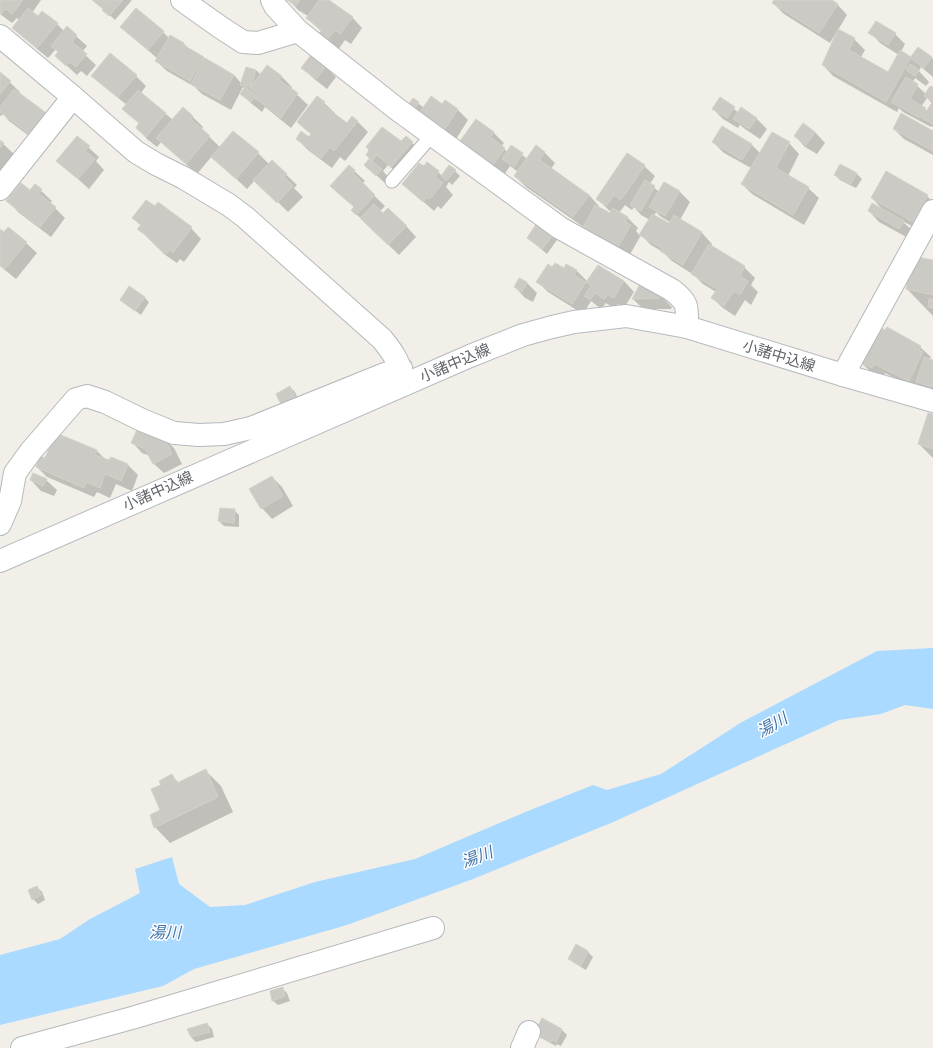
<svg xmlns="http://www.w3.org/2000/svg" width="933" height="1048" font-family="Karla,'Noto Sans JP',sans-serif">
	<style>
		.water { fill: #aadaff }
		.shadow { fill: #0003; fill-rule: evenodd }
		.building { fill: #cccac5; stroke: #d6d1c6 }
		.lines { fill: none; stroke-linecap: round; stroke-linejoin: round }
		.service-casing { stroke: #b5b8bc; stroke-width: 15 }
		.minor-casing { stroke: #b5b8bc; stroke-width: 24 }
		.secondary-casing { stroke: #b6babf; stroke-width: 24 }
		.service { stroke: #fff; stroke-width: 13 }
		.minor { stroke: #fff; stroke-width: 22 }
		.secondary { stroke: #fff; stroke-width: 22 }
		.labels { text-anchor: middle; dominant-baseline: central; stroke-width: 3; stroke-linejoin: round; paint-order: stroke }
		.street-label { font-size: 15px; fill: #5f6368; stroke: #fff }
		.water-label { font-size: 16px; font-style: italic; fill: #4174aa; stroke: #fff }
	</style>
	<rect width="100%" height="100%" fill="#f1efe8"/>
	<path class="water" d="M933 648V709L905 705 881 714 839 720 611 823 473 879 347 925 194 969 163 986 0 1025V955L60 939 90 919 140 893 135 869 172 857 179 884 210 907 245 905 315 882 415 859 523 813 593 785 607 790 661 774 742 722 877 651Z"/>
	<path class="shadow" d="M0 0H41L32 13 38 18 57 24 64 31 67 28 87 46 82 52 96 65 87 76 81 71 77 75 56 56 59 53 56 49 48 58 24 38 14 28 20 21 17 18 12 23 0 14Z
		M93 0H132L115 20Z
		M289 0H327L352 17 362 28 351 44 345 40 338 50 330 45 322 32 307 18 308 16 298 10Z
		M775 0H830L837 4 847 15 838 30 854 39 865 50 861 57 889 73 899 55 880 43 870 32 895 34 905 44 901 52 910 57H931L933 59V77L921 67 919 71 929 82 926 86 915 78 913 82 926 94 933 89V127L932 126 931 127 903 112 899 108 897 112 833 76 823 65 837 33H836L830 43 784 14 773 3ZM927 98 932 103 927 111 921 107Z
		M121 27 163 32 169 38 171 36 184 44 190 49 207 61 234 75 241 83 256 70 261 75 267 66 282 77 292 87 291 89 308 105 291 128 265 107 262 112 252 104 241 94 245 89 243 87 231 110 202 94 195 87 167 71 156 61 158 59Z
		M325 67 336 77 327 89 313 78 303 68Z
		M0 73 20 92 19 94 44 147 9 121 3 114 1 116 0 115Z
		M93 76H136L146 86 141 93 173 120 193 117 203 127 201 129 221 148 258 153 269 164 272 161 297 185 294 188 303 197 288 212 255 180 247 189 212 156 197 174 161 142 157 147 147 139 137 128 140 124 124 109 127 105 103 86Z
		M720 98 739 113 756 118 767 129 760 139 745 129 740 125 738 128 723 119 713 109Z
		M413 99 424 108 443 106 457 109 468 120 456 139 431 123 421 112 415 108 410 103Z
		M324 103 335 113 334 115 347 124 357 121 368 132 345 161 340 157 332 168 308 150 297 139 309 138 312 135 298 122Z
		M476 120 494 133 504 143 501 147 508 152 512 146 527 159 544 152 555 163 551 169 589 195 599 206 598 208 611 215 612 213 597 199 628 154 644 166 655 176 650 184 659 192 664 183 680 192 690 202 680 220 702 233 712 244 711 246 744 267 755 278 751 285 758 292 751 305 745 300 735 316 723 308 712 298 716 292 703 284 694 275 672 261 663 252 651 245 641 235 628 258 526 187 515 176 518 172 510 166 504 175 471 152 461 141ZM625 205 632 210 634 207 641 215 650 220 640 236 636 231 638 228 627 217 619 213ZM656 212 661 217 670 222 669 224 654 216Z
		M894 129 933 132V155L904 139Z
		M815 132 825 143 817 154 805 147 795 136Z
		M77 137 99 157 96 161 104 170 89 189 58 161Z
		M0 141 14 154 0 172Z
		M713 142 751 144 760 153 789 143 799 154 788 176 808 188 819 198 804 225 752 194 742 184 751 168 724 153Z
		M401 143H412L423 153 402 177 388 165 383 171 391 180 387 185 365 165 370 158Z
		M841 165 857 174 862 179 856 188 840 180 835 175Z
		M349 166 365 181 362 184 385 206 380 211 383 215 406 226 416 237 399 255 352 210 355 207Z
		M424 168 438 172 442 176 455 171 460 176 452 185 449 182 446 187 453 195 441 209 438 206 434 211 403 184Z
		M886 172 927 196 933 202 924 232 902 221 914 232 910 239 879 222 869 211 883 210 872 198Z
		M35 185 52 201 50 203 65 218 51 237 18 212 8 201 30 191Z
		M133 218 191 228 201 239 184 262 180 259 177 263 164 254 139 229 141 226Z
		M0 231 26 243 37 253 16 279 0 266Z
		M552 235 557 240 547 254 528 238Z
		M933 261V316L907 289Z
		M553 268 576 270 588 282 624 281 634 292 624 308 618 304 615 309 606 303 601 309 591 301 583 314 548 292 538 282Z
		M527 283 537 293 533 302 525 298 515 287Z
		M661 296 672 307 671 309H643L633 299Z
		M144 297 149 302 141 315 126 304Z
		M920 347 931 357 929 360 933 361V394L928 392 922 386 919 391 885 373 883 378 870 371 859 361Z
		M290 387 295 392 301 406 278 394Z
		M933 415V458L919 444Z
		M56 434 97 451 106 460 128 465 138 475 132 491 116 484 110 498 97 492 94 497 47 477 37 467 45 460Z
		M163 437 174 448 182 464 164 473 153 463 150 456 142 453 132 442Z
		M272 477 282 487 293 506 272 519 262 508Z
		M31 480H46L57 490 54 496 41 491Z
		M234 510 239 515V527L224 526 219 521Z
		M205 770 221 786 233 812 170 843 155 827 161 811 162 785 171 775 179 783Z
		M37 887 42 892 45 900 38 904 33 899Z
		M576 946 588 952 593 957 586 970 574 963 569 958Z
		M282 988 287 993 290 1001 278 1005 273 1001Z
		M543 1020 562 1030 567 1035 561 1046 557 1044 556 1046 541 1038 536 1033Z
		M207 1024 212 1029 214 1037 196 1042 191 1037Z"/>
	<path class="building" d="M0 0H23L12 14 6 9 1 14 0 13Z
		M92 0H109L102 8Z
		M111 0H123L109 16 102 10Z
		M287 0H300L296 6Z
		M319 0H329L353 17 340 34 335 30 327 40 318 35 322 30 306 18Z
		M774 0H832L838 4 819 33 772 3Z
		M28 8 38 16 42 11 58 23 37 48 12 28Z
		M136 8 164 31 148 50 120 27Z
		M876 21 896 33 888 45 868 33Z
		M67 26 77 35 72 42 87 54 76 67 70 62 66 66 55 56 58 52 51 46Z
		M838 29 855 38 849 50 888 72 900 50 911 57 886 102 822 65Z
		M170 35 184 43 183 45 204 57 190 81 155 61Z
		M918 47 932 57 924 68 910 58Z
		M110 53 137 75 118 97 91 76Z
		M311 55 326 66 316 79 301 68Z
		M205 58 234 75 220 100 191 84Z
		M910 64 919 70 915 76 906 70Z
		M267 65 282 76 279 80 298 93 281 118 255 98 258 94 250 88Z
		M246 67 256 70 251 87 240 85Z
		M0 72 11 81 0 94Z
		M906 77 918 84 910 99 926 108 920 118 891 102Z
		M930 86 933 87V124L922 118 933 101 924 96Z
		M245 87 256 95 251 102 240 94Z
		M14 89 49 115 33 137 0 112V107Z
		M138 90 166 113 146 137 136 128 139 123 122 109Z
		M317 96 325 102 323 105 347 123 352 116 358 121 334 151 330 147 321 158 296 139 301 131 309 137 311 134 297 122Z
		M431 96 442 104 445 100 458 109 445 129 420 112Z
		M720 97 735 107 727 118 712 109Z
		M413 98 419 102 415 108 409 104Z
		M183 107 193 116 191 119 210 136 186 164 156 138Z
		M741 107 757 118 749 129 733 119Z
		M901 113 933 131V151L893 129Z
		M476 119 494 132 490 137 505 148 493 165 460 141Z
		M803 123 815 132 806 145 794 136Z
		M722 126 752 144 742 160 712 142Z
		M382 127 401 141 406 136 413 142 391 167 377 155 372 161 366 155 369 150 366 147Z
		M233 131 259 152 236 179 211 157Z
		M772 132 790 142 776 168 809 187 793 215 741 184Z
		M77 136 90 146 85 151 95 159 78 179 56 161Z
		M0 140 4 143 0 148Z
		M511 145 523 153 514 167 502 159Z
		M536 145 545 152 540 160 589 195 573 217 514 176Z
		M627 153 645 165 621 200 614 195 606 206 596 199Z
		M369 159 382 169 376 176 364 165Z
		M272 160 287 174 284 177 293 186 277 203 253 180Z
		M427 162 439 171 435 177 443 183 430 199 427 197 423 202 402 184 419 163 424 166Z
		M840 164 857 173 851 184 834 175Z
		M349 165 355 170 353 173 375 195 356 215 351 210 354 207 330 186Z
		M449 165 456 170 446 181 441 176Z
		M886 171 928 195 913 222 871 198Z
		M645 180 655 186 641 211 630 205Z
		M664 182 680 191 665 216 649 207Z
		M21 183 30 190 35 184 42 189 39 194 56 207 40 227 6 201Z
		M146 200 155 206 158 202 192 227 173 253 169 250 166 254 153 243 154 241 137 229 141 225 132 218Z
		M872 203 904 221 899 229 868 211Z
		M374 204 383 213 388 208 407 226 388 245 360 218Z
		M595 205 610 213 613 208 628 217 625 222 631 225 617 248 582 229Z
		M652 214 669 223 674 215 702 232 683 265 660 251 662 248 639 235Z
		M537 223 553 235 542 249 527 238Z
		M8 227 27 242 5 269 0 265V229L4 232Z
		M709 244 745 266 740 276 748 281 740 295 734 291 724 306 711 298 717 289 691 274Z
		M912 256 933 260V295L906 289Z
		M555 263 564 268 566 264 577 270 574 275 586 282 572 304 536 282 548 264 552 267Z
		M598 265 624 281 614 298 608 295 604 299 595 293 590 300 584 296 591 286 586 282Z
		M519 278 527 282 522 292 514 287Z
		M640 284 662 295 660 298 632 299Z
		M129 286 145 297 135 311 120 300Z
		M929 299H933V308L928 307Z
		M879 327 885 330 887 327 921 346 919 350 923 352 909 381 874 364 872 368 858 361Z
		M924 357 933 360V387L916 382Z
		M290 386 297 401 283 408 276 394Z
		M928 413 933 414V449L918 444Z
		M139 425 164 436 172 454 153 464 145 449 131 443Z
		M56 433 97 450 95 455 109 460 111 457 128 464 121 481 105 474 100 488 86 482 84 488 36 467 40 456 45 458Z
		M33 473 47 479 43 486 30 480Z
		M272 476 283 496 261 509 249 489Z
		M220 508 235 509 234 523 218 521Z
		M206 769 218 797 154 828 150 815 160 810 151 789 161 785 159 781 172 774 177 783Z
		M37 886 41 895 32 900 28 890Z
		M576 944 588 951 581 966 568 959Z
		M283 987 285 996 272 1001 270 991Z
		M542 1018 562 1029 556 1042 552 1040 551 1042 534 1034Z
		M207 1023 210 1032 191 1037 187 1029Z"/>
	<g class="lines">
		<g class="service-casing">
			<path id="service" d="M392 181 433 134"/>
		</g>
		<g class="minor-casing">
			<path id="minor" d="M182 0 220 27 243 42 258 43 298 31
				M272 0 275 6 298 31 397 109 560 228 672 290C689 303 687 307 687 327
				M0 36 73 97 136 152 156 164 184 178 229 205 245 217 382 339C396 356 399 363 405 384
				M0 189 73 97
				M843 375 933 211
				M0 524 10 501 15 473 31 451 76 399 87 396 105 402 142 420 174 433 199 435 224 434 251 428 385 374 401 368
				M22 1048 132 1018 433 928
				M522 1048 529 1032"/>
		</g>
		<g class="secondary-casing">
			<path id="secondary" d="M0 561 470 356 523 335 552 327 574 322 626 316 687 327 843 375 933 401"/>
		</g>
		<use href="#service" class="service"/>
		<use href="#minor" class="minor"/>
		<use href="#secondary" class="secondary"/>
	</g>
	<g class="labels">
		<g class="street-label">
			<text transform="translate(779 356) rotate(17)">小諸中込線</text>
			<text transform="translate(455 363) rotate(-23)">小諸中込線</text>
			<text transform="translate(158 491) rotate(-24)">小諸中込線</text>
		</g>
		<g class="water-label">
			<text transform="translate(772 725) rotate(-30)">湯川</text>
			<text transform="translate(477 857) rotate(-21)">湯川</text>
			<text x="165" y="932">湯川</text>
		</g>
	</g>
</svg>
